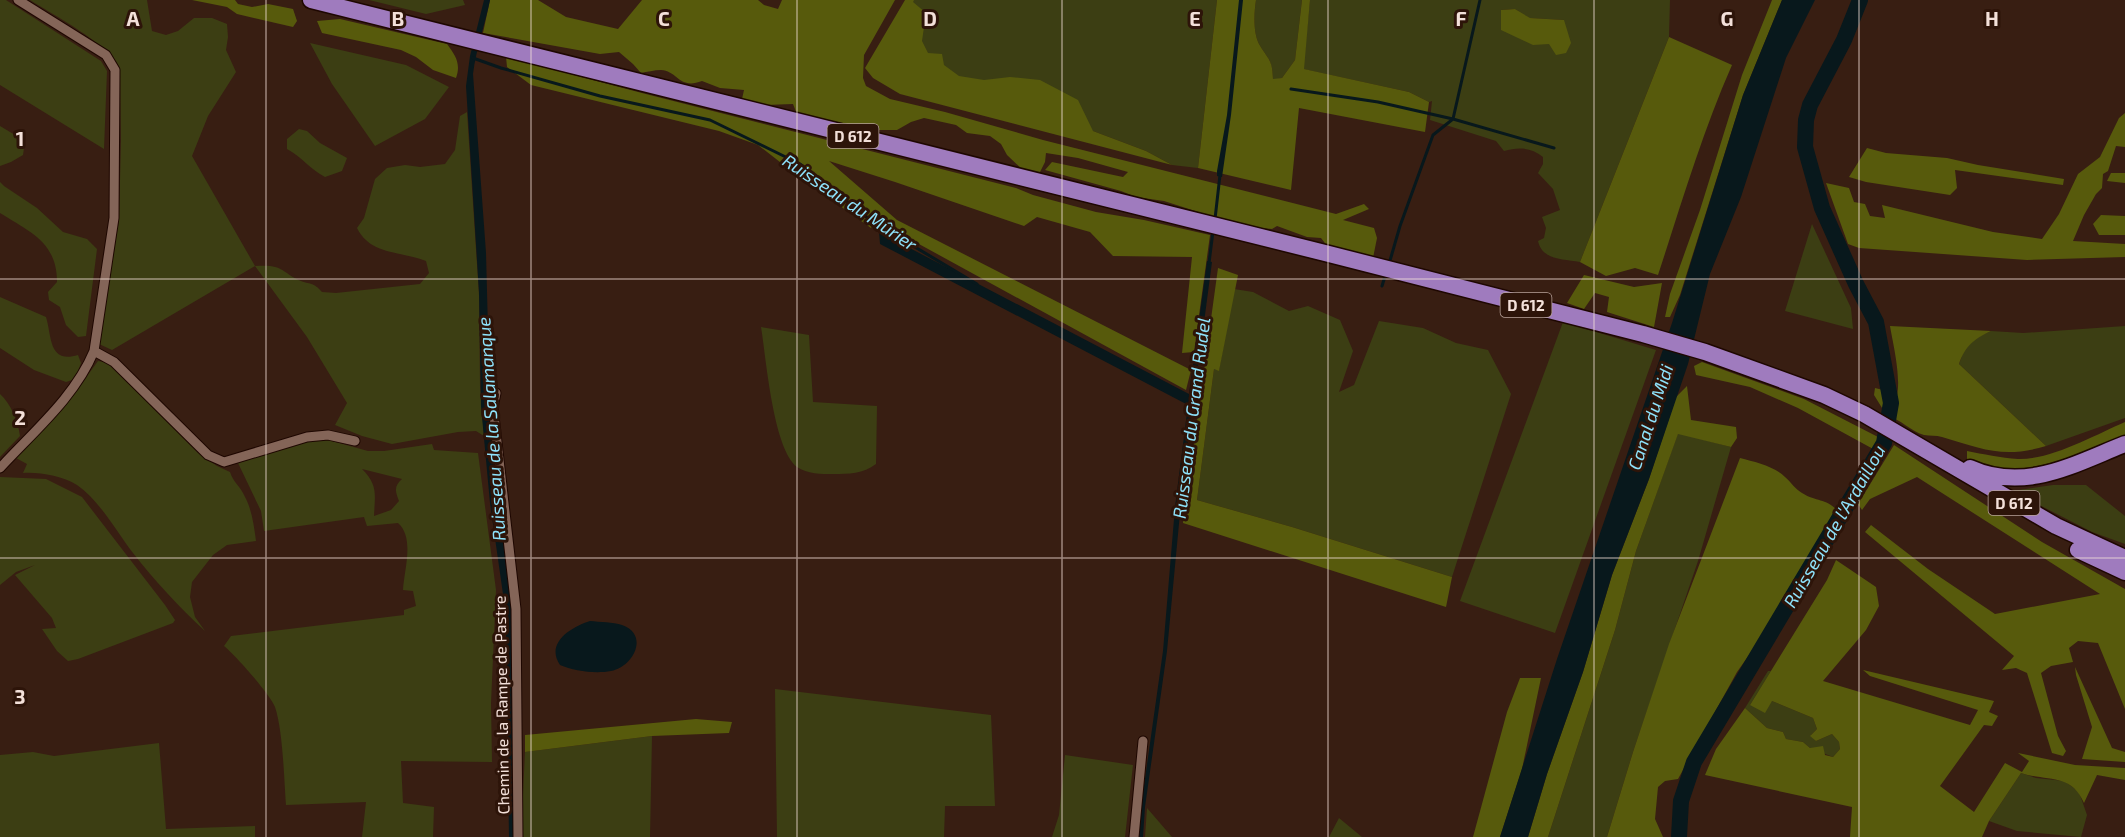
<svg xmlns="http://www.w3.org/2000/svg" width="2125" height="837" font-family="'Exo 2',sans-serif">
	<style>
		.green { fill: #3c3e13; fill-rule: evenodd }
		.forest { fill: #575a0c }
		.water { fill: #08181c }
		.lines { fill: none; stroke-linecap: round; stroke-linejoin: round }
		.stream { stroke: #08181c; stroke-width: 3 }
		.river { stroke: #08181c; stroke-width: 16 }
		.street-casing { stroke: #1e0701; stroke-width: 11 }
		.highway-casing { stroke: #1e0701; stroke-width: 19 }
		.street { stroke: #846558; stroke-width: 9 }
		.highway { stroke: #9f7bbe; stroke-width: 16 }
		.grid { fill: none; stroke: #f3e0d9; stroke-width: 1.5; stroke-opacity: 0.55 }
		.labels { text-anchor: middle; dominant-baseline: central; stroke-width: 6; stroke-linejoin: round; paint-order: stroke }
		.shield { fill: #2d1409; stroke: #b8a39b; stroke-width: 1.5 }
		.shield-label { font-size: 15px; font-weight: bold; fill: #f3e0d9 }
		.street-label { font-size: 16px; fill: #f3e0d9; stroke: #2d1409 }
		.water-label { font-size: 18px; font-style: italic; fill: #8ee2fb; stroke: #2d1409 }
		.grid-label { font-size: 20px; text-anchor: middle; font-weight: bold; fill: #f3e0d9; stroke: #2d1409; stroke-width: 6; stroke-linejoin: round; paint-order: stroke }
	</style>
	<rect width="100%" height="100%" fill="#381e12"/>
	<path class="green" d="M0 0H6L101 61 107 71 104 149 0 85Z
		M30 0H147L152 31 166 35 178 31 194 18H212L227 24 228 37 226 50 236 72 208 116 192 156 255 266C284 264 279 271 301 281 312 285 313 282 322 292L336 293 420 284 429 273 426 261C401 251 370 255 357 228L364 218 375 179 387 168 405 165 420 167 445 164 455 150 460 116 467 112 479 295 480 386 484 436 476 431 458 432 392 444 362 436 335 425 347 403 307 337 255 266 112 350 99 344 119 220 121 141 120 69C114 47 50 13 30 0Z
		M369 0H463L465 5 426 14Z
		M913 0H1217L1198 168 1172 165 1146 151 1093 131 980 96 890 41Z
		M1256 0H1302L1295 60 1282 78 1273 80C1272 58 1269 61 1259 44 1253 32 1254 13 1256 0Z
		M1310 0H1670L1669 37 1580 262C1563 259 1542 260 1538 241L1544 238 1546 228 1542 217 1560 210 1553 189 1538 173 1543 164V157C1531 147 1518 147 1504 151L1496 141 1430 120 1432 101 1429 102 1409 92 1303 69ZM1515 9 1529 18 1564 20 1502 29 1501 10Z
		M310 43 406 65 449 87 425 119 375 146 332 84Z
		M0 126 25 141 23 155 11 162 0 166Z
		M299 129 307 131 320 143 347 158 342 171 325 177C311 170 302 157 287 149V139Z
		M0 182 4 186 37 208 63 232 87 239 97 249 86 336 78 337 66 325 60 307 49 300 48 292 57 282C57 242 30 232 0 213Z
		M1812 224 1851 308 1853 329 1785 311Z
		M1234 289 1253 292 1289 311 1308 306 1340 320 1353 351 1339 392 1354 385 1379 321 1423 328 1456 343 1488 350 1511 394 1452 577 1292 527 1197 500 1214 369 1219 370Z
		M0 297 46 317C52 336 48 364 78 355L81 363 75 379 66 382 34 370 0 348Z
		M1563 322 1656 350 1555 633 1460 601Z
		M2125 326V418L2046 446 1959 364 1964 350 1974 339 1991 331 2023 333Z
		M761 327 809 335 813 402 877 406 876 464C863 474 849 474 833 474 822 474 807 474 797 467 773 449 766 357 761 327Z
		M98 361 109 363 198 453 217 466 230 472C233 482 241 487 245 497 252 510 254 526 256 541L227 545 213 555 192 582 190 597 195 617 205 631C179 607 155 581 133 553 116 531 100 501 77 485 62 476 40 472 23 473L27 464 16 458 69 401Z
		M0 394C11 404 18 421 20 436L0 457Z
		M1678 433 1731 447 1698 561 1633 752 1607 837H1548L1615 630 1636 551Z
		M328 440 368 451H384L432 444 434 450 478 453 496 590 491 703 492 762 401 761 403 803 434 807 433 837H362L366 802 286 805C284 779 283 731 275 707 270 694 235 655 224 646L231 636 404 615V610L416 606 413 591 403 590C404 570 415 538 398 523L367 526 364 517 264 531 261 511 238 463 309 441ZM362 469 402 479C394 486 395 491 399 501L391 510 374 516C375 494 378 485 362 469Z
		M0 477 46 479 82 497 165 605 175 620 173 623 78 659 68 661 57 651 42 629 56 628 52 618 15 575 35 565 16 572 0 585Z
		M2053 485H2086L2125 516V544L2092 532 2012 491Z
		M1768 671H1771L1750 705 1772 701 1813 718 1817 729 1811 735 1816 741 1832 734 1839 742 1840 749 1833 757 1810 748 1803 742 1786 739 1783 732 1767 728 1745 708Z
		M775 689 991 715 995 806H945L944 837H777Z
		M652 736 650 837H521L525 752Z
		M159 743 166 829 255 826V837H0V755L33 752 54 756Z
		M1065 755 1133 765 1125 837H1052L1059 815Z
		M2021 773 2036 778 2065 781 2079 792 2087 815 2081 837 2017 831 1989 821Z
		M1147 808 1172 837H1145Z
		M1339 818 1362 837H1329Z"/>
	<path class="forest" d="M192 0H235L238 4 252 7 268 4 293 9 297 21 293 27 237 14 227 7Z
		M490 0H538L566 17 618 29 642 0H758L764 5 778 9 782 0H895L864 55 863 78 866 86 890 99 945 112 1043 140 1336 214 1364 204 1369 209 1343 220 1374 228 1377 238 1373 258 1328 247 1321 238 1307 237 1277 226 1272 229 1251 227 1217 218 1164 201 1136 197 1121 191 1045 170 1052 162 1123 177 1128 172 1078 158 1046 153 1045 162 1040 172 1026 173 1007 155 1001 144 990 136 967 133 956 125 924 118 911 122 897 130H878L797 114 793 104 765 105 742 99 744 90 720 88 702 81C679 90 678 71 661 70 654 70 647 72 641 73L633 64 619 52 600 54 483 33Z
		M905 0H914L913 2 926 13 922 41 928 53 942 54 944 65 959 76 984 80 1010 77 1040 80 1078 100 1093 131 1146 151 1172 165 900 94 873 78 865 68Z
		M1217 0H1256C1254 13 1253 32 1259 44 1269 61 1272 58 1273 79L1282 78 1295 60 1302 0H1310L1304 69 1409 92 1429 102 1425 132 1299 108 1291 190 1198 168Z
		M1772 0H1782L1743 95 1680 295 1670 317H1665L1670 294 1700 210 1742 75Z
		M1515 9 1530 18 1564 20 1571 43 1566 53 1556 55 1549 44 1533 45 1501 30V10Z
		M340 19 447 44C456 56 461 64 456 78L433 70 416 57 401 50 322 33 317 21Z
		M1669 37 1732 65C1702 133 1681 205 1658 275L1635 268 1606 276 1580 262Z
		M506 57 642 93 1016 188 1033 195 1096 212 1144 220 1210 235 1194 352 1182 353 1192 257 1113 256 1090 232 1037 217 1024 226 895 182 829 161 897 220 1191 370 1186 390 875 220 871 228 794 173 758 145 719 131 531 85 507 67Z
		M2125 113V147L2116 146 2108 171 2103 174 2102 188 2096 194 2084 215 2073 241 2125 244V257L2027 260 1859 248 1848 244 1826 183 1849 188 1854 202 1865 204 1870 216 1885 218 1882 205 1993 232 2042 239 2059 214 2078 174 2100 157 2119 118Z
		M1867 148 1886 153 1947 158 1978 165 2064 179 2063 185 1955 170 1957 188 1950 195 1866 182 1849 177Z
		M2111 173H2125V183L2107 181Z
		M2101 215 2125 216V235H2099L2093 224Z
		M1218 268 1238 275 1219 371 1214 369 1197 500 1292 527 1452 577 1446 607 1183 523Z
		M1584 275 1634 287 1662 283 1654 327 1607 312 1609 297 1595 293 1584 309 1567 303Z
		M1890 326 1991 331C1974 339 1965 346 1959 364L2046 446C2003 459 1983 449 1942 437 1936 435 1930 436 1924 435 1910 431 1901 419 1887 416L1874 395 1875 388 1883 390 1894 403C1904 387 1893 344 1890 326Z
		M1702 362 1804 399 1880 438 1875 450 1798 408 1750 387 1696 375 1694 366Z
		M1687 386 1691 420 1736 427 1737 438 1731 447 1678 434 1636 551 1615 630 1548 837H1528L1547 774 1583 672 1612 575 1649 479 1676 397Z
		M2125 422V435C2069 456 2027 483 1967 459V451C1983 454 2001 458 2018 459 2051 460 2095 435 2125 422Z
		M1894 445 2042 542 2125 589V709L2098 643 2078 641 2069 648 2073 662 2051 666 2041 673 2058 736 2066 751 2063 756 2052 753 2027 673 2016 668 2002 670 2014 656 1865 532 1871 525 1928 569 1995 614 2100 594 1917 477 1870 499 1862 510 1858 504Z
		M1740 458C1755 462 1774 466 1785 477 1791 482 1795 489 1802 493 1818 503 1826 497 1840 513L1796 589 1737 672 1678 779 1665 781 1658 787 1655 819 1663 837H1607L1633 752 1669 644Z
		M1836 560 1876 587 1879 606 1866 630 1823 681 1970 725 1978 710 1870 676 1863 670 1994 701 1989 712 1998 716 1992 726 1984 725 1940 786 1974 812 2005 763 2022 772 2029 761 2018 753 2075 765 2125 768V780L2097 775 2084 803C2071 773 2048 782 2021 773L1989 821 1982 837H1850L1852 807 1705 775 1716 749 1745 708 1767 728 1783 732 1786 739 1803 742 1810 748 1823 746 1825 755 1833 757 1840 749 1839 742 1832 734 1816 741 1810 736 1817 729 1813 718 1772 701 1765 713 1750 705 1827 580Z
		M2075 667 2112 748 2125 752V762L2082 759 2092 727 2076 675Z
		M1520 678H1541L1522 769 1500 837H1473L1507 712Z
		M696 719 732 722 729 733 652 736 525 752V735Z"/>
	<path class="water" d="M484 0H490C485 25 476 49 473 74L486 253 490 407 513 593 515 837H509L506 638 503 594 490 503 481 406 479 292 466 86 470 56Z
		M1239 0H1243L1231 115 1222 177 1217 176V171L1227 115Z
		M1782 0H1815L1786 58 1741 197 1710 274 1688 364 1649 479 1612 575 1583 672 1547 774 1528 837H1500L1557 659 1672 323 1743 95Z
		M879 232 1189 394 1207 261 1212 262 1183 481 1167 651 1145 807 1143 837H1138L1141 807 1163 651 1175 507 1188 405 880 244Z
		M590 621C600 622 613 622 622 625 650 635 633 667 611 671 595 674 574 671 560 665 545 643 571 627 590 621Z"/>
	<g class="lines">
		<path class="stream" d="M473 58 501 68 600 96 710 120 800 164 873 222 977 284
			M1291 89 1378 102 1453 119 1554 148
			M1215 219 1220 175
			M1209 263 1213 231
			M1389 264 1400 226 1433 135 1453 119 1480 0
			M1382 286 1386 273"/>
		<path class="river" d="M1679 837 1681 801 1694 762 1884 443 1891 403 1876 322 1856 284 1822 208 1805 147 1806 120 1810 105 1844 40 1860 0"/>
		<g class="street-casing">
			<path id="street" d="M94 351 114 362 208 455 224 462 307 437 328 435 355 441
				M496 393 493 407 516 609 518 837
				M0 468C33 432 75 397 94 351L114 218 115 70 106 55 18 0
				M1134 837 1143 741"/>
		</g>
		<g class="highway-casing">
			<path id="highway" d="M311 0 1325 253 1643 334 1705 352 1824 395 1864 414 2056 526 2125 558
				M1970 468C2025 493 2074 464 2125 444
				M2078 550 2125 572"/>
		</g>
		<use href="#street" class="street"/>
		<use href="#highway" class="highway"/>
	</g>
	<path class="grid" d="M266 0V837M531 0V837M797 0V837M1062 0V837M1328 0V837M1594 0V837M1859 0V837M0 279H2125M0 558H2125"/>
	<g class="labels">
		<g class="shield">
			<rect x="827.5" y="124" width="51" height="24" rx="4.5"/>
			<rect x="1500.5" y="293" width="51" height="24" rx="4.5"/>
			<rect x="1988.5" y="491" width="51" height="24" rx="4.5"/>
		</g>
		<g class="shield-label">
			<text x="853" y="136">D 612</text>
			<text x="1526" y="305">D 612</text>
			<text x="2014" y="503">D 612</text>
		</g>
		<g class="street-label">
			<text transform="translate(501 705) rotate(-91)">Chemin de la Rampe de Pastre</text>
		</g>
		<g class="water-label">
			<text transform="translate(850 202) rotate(34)">Ruisseau du Mûrier</text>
			<text transform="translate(1650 417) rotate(-72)">Canal du Midi</text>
			<text transform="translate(1191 418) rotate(-83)">Ruisseau du Grand Rudel</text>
			<text transform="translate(491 429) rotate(-94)">Ruisseau de la Salamanque</text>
			<text transform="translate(1834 526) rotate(-60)">Ruisseau de l'Ardaillou</text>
		</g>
	</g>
	<g class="grid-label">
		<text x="133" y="26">A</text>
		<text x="398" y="26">B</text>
		<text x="664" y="26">C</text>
		<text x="930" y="26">D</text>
		<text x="1195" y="26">E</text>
		<text x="1461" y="26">F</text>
		<text x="1727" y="26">G</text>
		<text x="1992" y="26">H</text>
		<text x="20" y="146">1</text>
		<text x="20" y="425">2</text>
		<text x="20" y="704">3</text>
	</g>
</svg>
